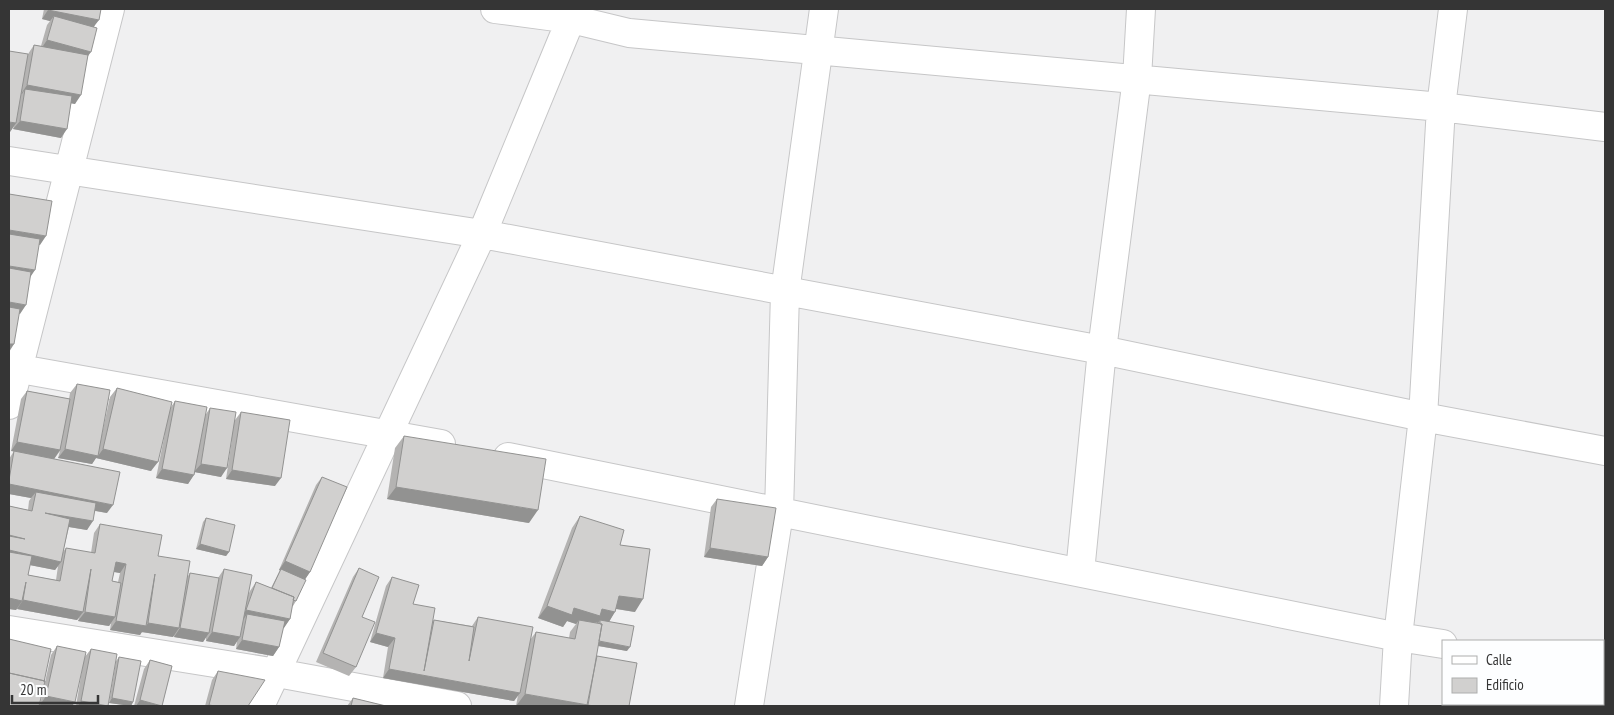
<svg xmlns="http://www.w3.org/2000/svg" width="1614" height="715" font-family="'PT Sans Narrow',sans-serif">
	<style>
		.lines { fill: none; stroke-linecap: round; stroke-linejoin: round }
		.minor-casing { stroke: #c6c6c7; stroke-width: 30 }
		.minor { stroke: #fff; stroke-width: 28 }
		.wall { fill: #b4b3b2; fill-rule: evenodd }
		.shaded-wall { fill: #929291 }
		.building { fill: #d1d0cf; stroke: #929291 }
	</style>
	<rect width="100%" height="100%" fill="#f0f0f1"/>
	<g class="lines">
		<g class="minor-casing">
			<path id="minor" d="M495 9 571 19 629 33 1441 107 1605 127
				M9 161 482 234 1102 350 1423 417 1605 451
				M9 367 441 444
				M9 405 110 9
				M508 457 1398 637 1443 644
				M1080 572 1102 350 1137 78 1141 9
				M9 630 277 673 457 706
				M1603 668 1605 669
				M260 706 482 234 575 9
				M749 706 779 513 785 292 824 9
				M1394 706 1398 637 1423 417 1441 107 1453 9"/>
		</g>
		<use href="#minor" class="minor"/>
	</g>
	<path class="wall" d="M44 9H101L94 27 88 55 75 104 71 103 61 138 13 129 14 126 10 132 28 54 34 45 41 46 47 25 50 21 42 19Z
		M77 384 102 434 110 397 117 388 171 407 175 401 206 414 210 408 235 420 241 412 275 486 226 479 232 439 221 477 195 472 188 484 156 478 165 433 151 471 96 458 92 464 58 458 60 451 54 459 107 513 95 511 87 530 69 527 63 552 66 548 91 553 94 533 100 524 158 556 188 576 190 573 218 578 224 569 248 595 250 591 256 582 271 588 280 570H279L316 485 322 477 310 572 305 579 296 601 293 606H292L290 619 283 628 279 647 273 656 236 649 237 641 234 646 206 641V637L203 642 174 637V635L173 637 142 632V631L140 635 110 630 111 623 109 626 78 621 79 618 77 620 17 609 18 607 16 610 9 609V506L28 510 29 501 31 498 9 494V459L14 451H11L21 399 27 391 69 399 70 393ZM30 565 55 570 58 566 56 580 28 575ZM114 572 120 573 118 582 112 581Z
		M404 436 529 523 387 499 395 448Z
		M717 499 768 557 762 566 704 557 711 507Z
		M580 516 620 545 635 612 616 609 609 622 627 651 598 646 516 706 518 695 514 701 383 678 388 647 370 642 386 586 392 577 413 604 432 622 434 620 472 626 478 617 530 640 536 632 569 638 570 632 576 624 567 621 563 627 538 618 572 528Z
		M206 518 229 552 226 556 196 549 203 522Z
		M359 568 362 617 356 667 349 676 316 662 353 577Z
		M57 646 75 702 72 706H46L40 705 51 655Z
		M91 649 108 706H76L84 658Z
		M119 657 133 702 131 706 109 703 116 661Z
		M150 660 172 666 161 706H134L144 669Z
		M218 671 248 706H205L212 680Z
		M353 698 386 706H347Z"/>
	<path class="shaded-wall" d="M48 10 99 20 92 29 54 16 50 21 42 19Z
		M47 40 91 52 85 60 41 49Z
		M27 85 81 95 75 104 24 94 25 89 22 94H21Z
		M20 121 67 129 61 138 13 129Z
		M9 122 16 123 10 132H9Z
		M9 230 46 236 40 245 9 240Z
		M9 266 35 270 29 279 9 275Z
		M9 302 26 305 20 314 9 312Z
		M9 344H14L9 352Z
		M17 442 60 450 54 459 11 451Z
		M65 449 98 456 103 449 158 462 151 471 96 458 92 464 58 458Z
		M201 464 227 468 221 477 194 472Z
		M162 469 194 475 188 484 156 478Z
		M232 470 281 478 275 486 226 479Z
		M9 484 113 505 107 513 34 499 36 492 31 498 9 494Z
		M396 487 538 510 529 523 387 499Z
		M45 513 93 521 87 530 39 522Z
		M200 544 229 552 226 556 196 549Z
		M710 548 768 557 762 566 704 557Z
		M9 550 61 562 55 570 9 561Z
		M285 561 310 572 304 581 279 570Z
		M116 562 126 564 120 573 109 571Z
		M619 596 643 599 635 612 611 608Z
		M9 598 22 601 16 610 9 609Z
		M23 600 83 612 77 620 17 609Z
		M547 606 574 608 602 609 615 612 607 625 600 620 598 623 596 622 592 628 579 620 576 624 567 621 563 627 538 618Z
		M246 610 290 619 284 628 246 620 247 614 243 620 240 619Z
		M85 612 115 617 109 626 78 621Z
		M116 621 146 626 140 635 110 630Z
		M148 623 179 628 173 637 142 632Z
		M180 628 209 633 203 642 174 637Z
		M212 632 240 637 234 646 206 641Z
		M376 633 395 638 388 647 370 642Z
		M242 640 279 647 273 656 236 649Z
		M597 641 630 647 627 651 593 645Z
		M389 669 520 693 514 701 383 678Z
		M525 694 595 706H516Z
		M46 696 75 702 72 706H46L40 705Z
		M112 698 133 702 131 706 109 703Z
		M140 700 162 706H136Z
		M81 701 108 706H78Z"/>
	<path class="building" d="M49 9H101L99 20 48 10Z
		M54 16 97 28 91 52 47 40Z
		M34 45 88 55 81 95 27 85Z
		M9 51 28 54 16 123 9 122Z
		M25 89 72 96 67 129 20 121Z
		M9 194 52 201 46 236 9 230Z
		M9 234 40 239 35 270 9 266Z
		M9 268 31 272 26 305 9 302Z
		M9 307 20 309 14 344H9Z
		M77 384 110 390 98 456 65 449Z
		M117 388 172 402 158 462 103 449Z
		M27 391 70 399 60 450 17 442Z
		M175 401 207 407 194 475 162 469Z
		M210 408 236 412 227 468 201 464Z
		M241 412 290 420 281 478 232 470Z
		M404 436 546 459 538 510 396 487Z
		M14 451 120 472 113 505 9 484V480Z
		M322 477 347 487 310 572 285 561Z
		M36 492 96 503 93 521 45 513 70 519 61 562 9 550V536L25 539 9 535V506L32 511Z
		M717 499 776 508 768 557 710 548Z
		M580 516 624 530 620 545 650 549 643 599 619 596 615 612 602 609 600 616 574 608 572 615 547 606Z
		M206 518 235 525 229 552 200 544Z
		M100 524 162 535 158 556 190 561 179 628 148 623 155 574 146 626 116 621 126 564 116 562 112 581 121 583 115 617 85 612 91 569 83 612 23 600 26 582 22 601 9 598V552L32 556 28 575 60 581 66 548 95 553Z
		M359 568 379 577 362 617 375 622 356 667 323 653Z
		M224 569 252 575 240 637 212 632Z
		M281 569 306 580 296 601 293 600 294 597 272 588Z
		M190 573 219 578 209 633 180 628Z
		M392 577 419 585 413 604 435 608 424 671 434 620 474 627 469 661 478 617 533 627 520 693 389 669 395 638 376 633Z
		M256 582 294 597 290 619 246 610Z
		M247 614 285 621 279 647 242 640Z
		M579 620 602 624 588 705 525 694 536 632 575 639Z
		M600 620 634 626 630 647 599 641 602 624H600Z
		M9 639 51 649 44 682 45 681 9 673Z
		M57 646 86 652 75 702 46 696Z
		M91 649 117 654 108 706 81 701Z
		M597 656 637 663 629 706H595L587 705Z
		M119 657 141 661 133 702 112 698Z
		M150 660 172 666 162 706 140 700Z
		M218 671 265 680 248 706H215L209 705Z
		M9 673 45 681 39 706H9Z
		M353 698 386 706H351Z"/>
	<rect width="1614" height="715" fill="none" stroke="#353535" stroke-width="20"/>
	<rect x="1442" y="640" width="162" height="65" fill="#fdfeff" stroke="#adaeae"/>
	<rect x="1452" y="656" width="25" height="8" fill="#ffffff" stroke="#adaeae"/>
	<text x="1486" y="665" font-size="15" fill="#353535">Calle</text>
	<rect x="1452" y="678" width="25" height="15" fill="#d1d0cf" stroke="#adaeae"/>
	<text x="1486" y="690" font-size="15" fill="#353535">Edificio</text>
	<path d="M12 695v8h86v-8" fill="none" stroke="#353535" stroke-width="2.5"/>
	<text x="20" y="695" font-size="15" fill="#353535" stroke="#fdfeff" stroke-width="4" paint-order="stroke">20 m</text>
</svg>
